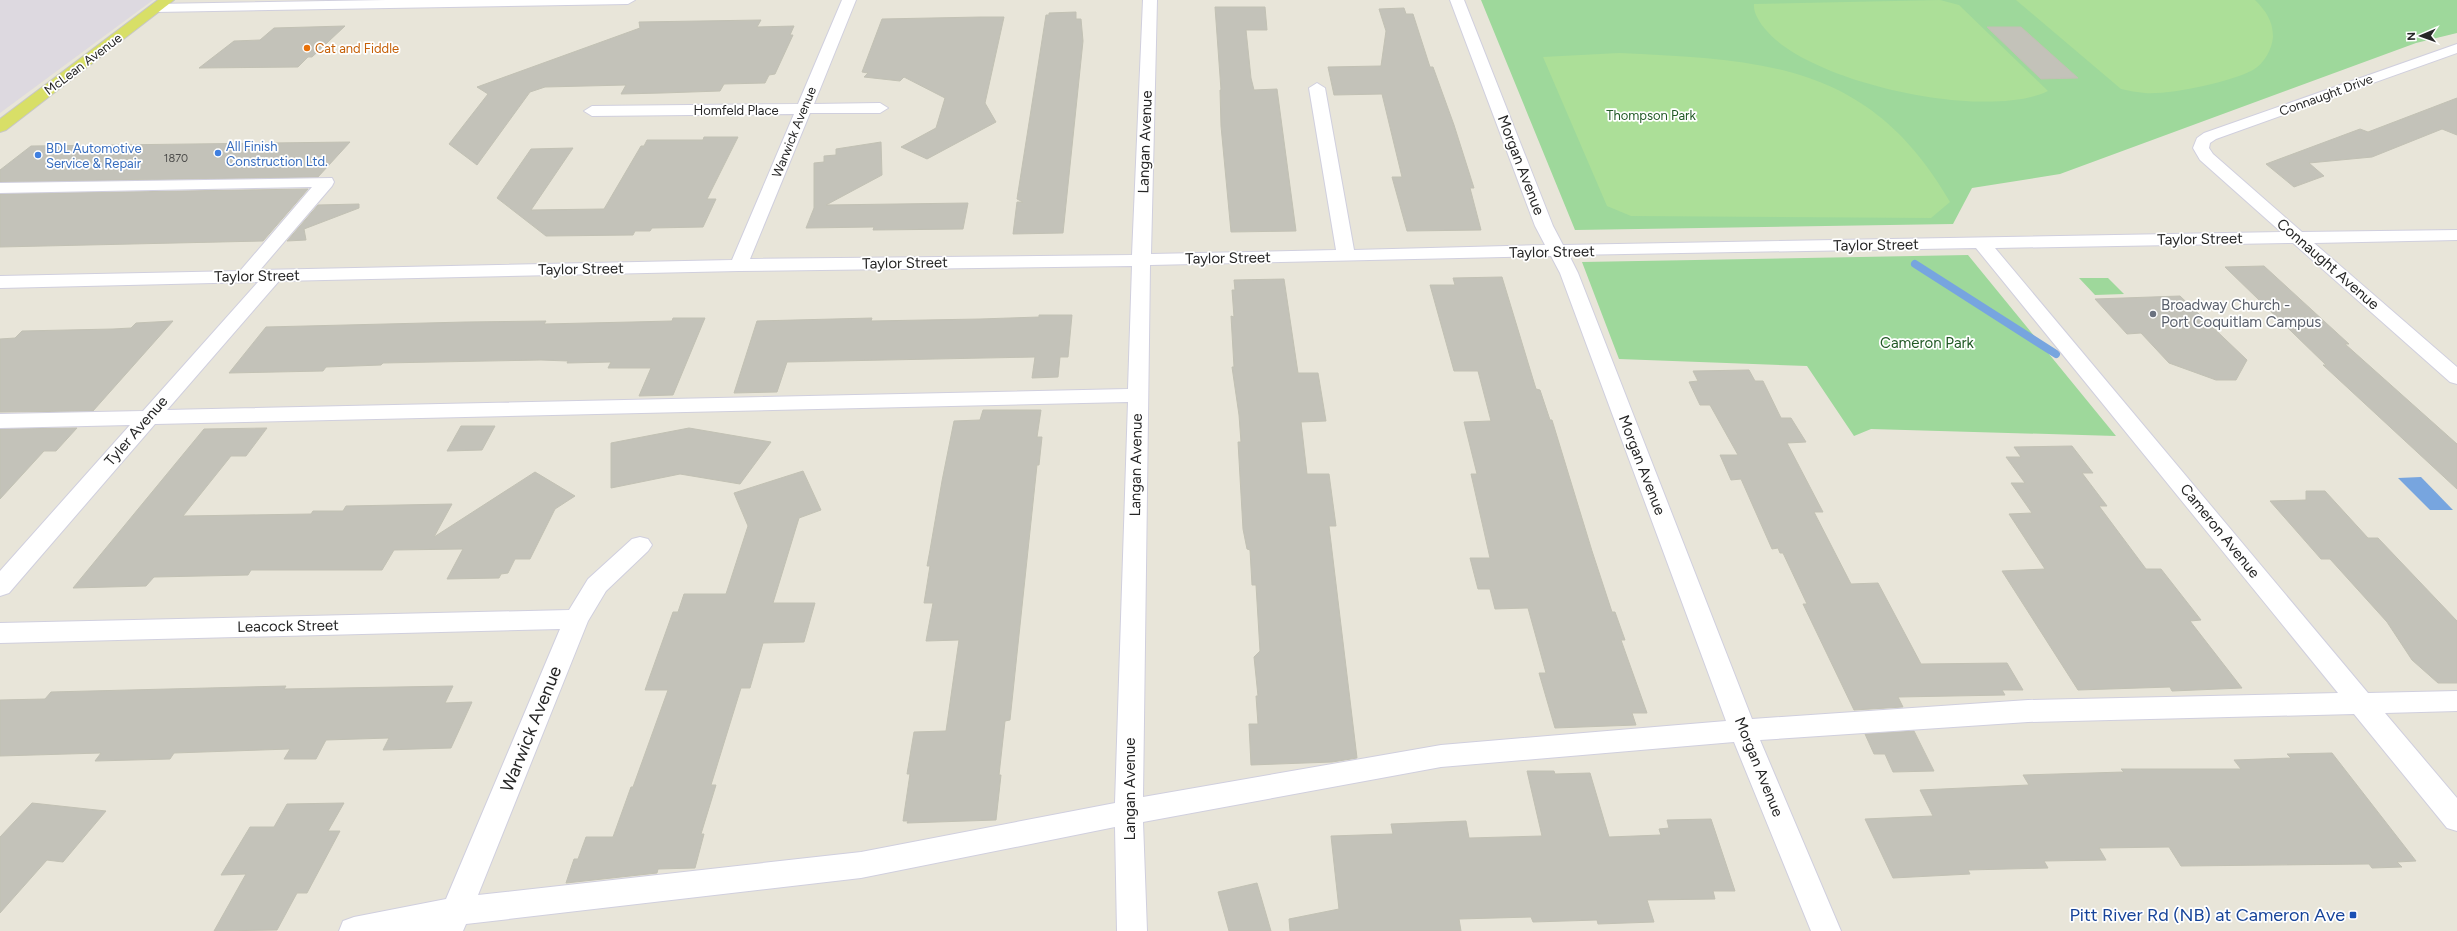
<svg xmlns="http://www.w3.org/2000/svg" width="2457" height="931" font-family="Figtree,sans-serif">
	<style>
		.industrial { fill: #ddd9e0 }
		.green { fill: #9ed89b }
		.pitch { fill: #acdf98 }
		.water { fill: #77a5df }
		.lines { fill: none; stroke-linecap: round; stroke-linejoin: round }
		.stream { stroke: #77a5df; stroke-width: 8 }
		.building { fill: #c3c2b9; stroke: #c2c1b4 }
		.minor-casing { stroke: #d0cfde; stroke-width: 2 }
		.major-casing { stroke: #c7c7c7; stroke-width: 2 }
		.minor { fill: #fff; fill-rule: evenodd }
		.major { fill: #d8df67; fill-rule: evenodd }
		.food-dot { fill: #e8710a; stroke: #fff; stroke-width: 1.5 }
		.shop-dot { fill: #3f7fe0; stroke: #fff; stroke-width: 1.5 }
		.worship-dot { fill: #6b7280; stroke: #fff; stroke-width: 1.5 }
		.transit-dot { fill: #1a4fb4; stroke: #fff; stroke-width: 1.5 }
		.labels { text-anchor: middle; dominant-baseline: central; stroke-width: 3.5; stroke-linejoin: round; paint-order: stroke }
		.far-number-label { font-size: 11px; fill: #4d4d4b }
		.far-food-label { font-size: 13px; fill: #c56008; stroke: #fff; text-anchor: start }
		.far-street-label { font-size: 13px; fill: #262626; stroke: #fff }
		.far-park-label { font-size: 13px; fill: #215925; stroke: #fff }
		.far-shop-label { font-size: 13px; fill: #366cbe; stroke: #fff; text-anchor: start }
		.street-label { font-size: 15px; fill: #262626; stroke: #fff }
		.worship-label { font-size: 15px; fill: #5b616d; stroke: #fff; text-anchor: start }
		.park-label { font-size: 15px; fill: #215925; stroke: #fff }
		.near-street-label { font-size: 18px; fill: #262626; stroke: #fff }
		.near-transit-label { font-size: 18px; fill: #164399; stroke: #fff; text-anchor: end }
	</style>
	<rect width="100%" height="100%" fill="#e8e5d9"/>
	<path class="industrial" d="M0 0H153L0 113Z"/>
	<path class="green" d="M1481 0H2457V33L2416 43 2060 174 1972 188 1953 224 1575 230Z
		M1968 255 2116 436 1871 429 1854 436 1807 366 1619 359 1582 262Z
		M2079 278H2108L2124 294 2095 295Z"/>
	<path class="pitch" d="M1940 0 1959 5 2048 91C1986 121 1810 83 1766 30 1760 23 1753 13 1754 4Z
		M2016 0H2255C2266 11 2273 21 2273 37 2272 49 2264 64 2253 70 2231 82 2170 95 2145 93 2137 92 2129 91 2121 89Z
		M1619 53C1764 60 1870 63 1950 202L1931 218 1631 216 1607 206 1543 57Z"/>
	<path class="water" d="M2421 477 2453 510H2430L2398 478Z"/>
	<g class="lines">
		<path class="stream" d="M1915 264 2056 354"/>
	</g>
	<path class="building" d="M1215 7H1265L1267 30H1246L1251 78 1254 90 1277 89 1296 231 1231 232 1221 126 1220 90H1221Z
		M1404 8 1406 14H1413L1430 67H1433L1454 125 1474 188H1470L1481 230 1407 231 1392 177H1402L1382 94 1334 95 1328 67 1381 66 1386 31 1379 9Z
		M1076 12V19H1081L1083 41 1063 233 1013 234 1017 202H1023L1017 199 1046 15H1049V13Z
		M981 17H1004L985 103 996 122 927 159 901 147 936 128 945 98 904 77 900 81 864 77 868 73 862 72 882 19Z
		M761 20 757 27 794 26 790 35H793L775 74 769 75 765 83 724 84 720 91 662 93 621 94 626 85 545 87 530 92 477 165 449 144 488 94 477 87 640 28 639 22Z
		M345 26 312 57H308L298 67 199 68 234 41 260 40 274 28Z
		M1987 27H2021L2078 78 2041 79Z
		M2457 98V135L2442 129 2372 157 2309 163 2324 176 2294 187 2266 164 2360 129 2368 132Z
		M704 137H738L707 199H716L703 227 652 228 650 231H635L633 235 546 236 497 198 531 149 573 148 531 210 604 209 641 146H644L647 140H703Z
		M350 142 318 177 0 182V170L31 146Z
		M881 142 882 175 826 205 968 203 963 229 873 230 874 227 806 228 814 208V163L824 162V156L836 155V149Z
		M308 189 263 241 0 247V194Z
		M359 204V208L304 229 306 240 287 241 318 205Z
		M2264 266 2349 344H2345L2457 444V489L2323 365H2326L2225 267Z
		M1502 277 1536 389 1540 390 1550 420H1552L1592 551 1612 612H1615L1625 640H1621L1647 713H1632L1636 725 1555 728 1539 673H1546L1528 608 1495 609 1490 589H1478L1470 558H1490L1471 474H1477L1464 422 1491 421 1478 371H1454L1430 285H1455L1453 278Z
		M1284 279 1298 373H1318L1326 421 1301 422 1307 474H1329L1336 526H1329L1357 758 1332 762 1251 765 1249 724H1258L1256 696H1258L1254 657 1260 651 1256 585H1252L1250 550 1247 549 1243 529 1238 442H1241L1239 415 1232 367H1234L1231 316 1234 317 1232 290H1235L1234 280Z
		M2180 296 2247 360 2236 380H2216L2169 363 2141 333 2127 334 2095 299Z
		M1039 315H1072L1068 357H1060L1058 377 1032 378 1035 357 787 362 777 392 734 393 757 321 872 318 871 321 980 319 1039 317Z
		M673 318H705L673 395 639 396 651 368H608L611 362 567 363 568 361 541 360 383 363 381 365 326 367 323 371 229 373 266 327 466 322 546 321 544 324 632 322 672 321Z
		M173 321 93 411 0 412V339L15 338 22 331 113 329 131 328 136 323Z
		M1749 370 1755 381H1763L1781 418H1791L1806 442 1787 443 1823 512H1814L1851 584 1878 583 1921 664 2007 663 2023 690H2002L2005 695 1898 697 1903 707 1854 710 1803 604H1807L1783 553H1780L1778 548 1772 549 1741 479 1731 480 1720 455H1738L1710 405H1700L1689 382 1698 381 1693 371Z
		M983 410H1041L1037 437H1042L1039 465H1037L1010 720 1005 721 999 775H1001L996 820 907 823 908 821H903L910 774H907L914 732 946 731 959 640 926 641 933 603H924L930 566H927L930 550 942 481 954 421 980 420Z
		M461 426H495L482 450 447 451Z
		M77 428 56 451H44L0 499V429Z
		M267 428 246 456H231L183 516 311 514 313 511H343L346 506 452 504 434 537 535 472 575 496 555 509 530 559H515L508 573 501 574 499 578 447 579 463 549 394 550 382 570H251L248 575 154 577 146 586 73 588 204 429Z
		M689 428 771 442 740 484 680 474 611 488V443Z
		M2072 446 2093 473H2082L2107 506H2099L2146 569H2161L2201 620 2190 621 2242 688 2172 691 2170 687 2078 690 2002 571 2045 569 2009 514 2032 513 2011 483H2025L2006 457H2021L2014 447Z
		M803 471 821 510 799 518 773 603H815L804 642 763 643 750 688H741L711 785H716L701 834H704L695 868 658 869 657 873 566 883 574 859H578L586 837H613L631 787H633L668 690H645L673 612H678L684 594H726L748 526 734 493Z
		M2306 491H2325L2368 538H2378L2457 621V683H2438L2412 660 2387 622 2330 559H2321L2270 501 2306 500Z
		M286 686 284 689 453 686 445 703 472 702 451 748 383 750 389 738 326 740 316 759H284L290 749 174 753 170 759 95 761 101 753 0 756V700L45 699 51 692Z
		M1914 731 1934 771 1893 772 1885 754H1874L1865 734Z
		M2332 753 2416 861 2397 862 2402 867 2372 868 2369 864 2181 866 2169 847 2099 848 2106 860 2044 861 2048 868 1968 870 1970 874 1893 878 1865 819 1933 816 1920 790 2029 785 2023 775 2124 772 2121 769H2241L2234 760 2291 758 2287 754Z
		M1527 771H1554L1555 774 1590 773 1609 837 1661 835 1659 829 1669 828 1667 820 1711 819 1735 891H1713L1715 899 1647 900 1654 922 1598 924 1597 920 1533 922 1531 917 1459 919 1461 931H1290L1289 919 1339 909 1331 836 1393 834 1391 824 1466 821 1469 838 1542 836Z
		M32 803 106 811 63 862 47 860 0 913V837Z
		M344 803 328 831H340L307 893H297L277 930 214 931 246 874 221 875 250 827H274L287 804Z
		M1257 883 1271 931H1229L1218 892Z"/>
	<g class="lines">
		<g class="minor-casing">
			<path id="minor" d="M386 0H635L628 4 156 12 149 8 156 4Z
				M842 0H856L814 104 880 103 888 108 880 113H810L750 259 1132 255 1143 0H1157L1151 254 1336 250 1309 88 1317 83 1325 88 1354 250 1545 245 1535 226 1450 0H1464L1553 226 1563 245 2281 232 2200 160 2193 148 2197 138 2204 133 2457 44V53L2216 139 2210 143 2209 148 2213 154 2302 232 2457 230V240L2314 243 2457 367V384L2450 382 2293 243 1995 248 2368 693 2457 691V711L2385 713 2457 798V831L2447 828 2354 714 2028 722 1760 740 1841 931H1811L1734 742 1441 767 1143 822 1147 931H1117L1115 827 861 878 466 924 463 931H339L343 921 354 917 446 899 560 629 0 643V623L569 610 588 579 632 539 640 537 648 539 652 545 648 551 606 591 588 621 478 895 861 852 1115 803 1128 402 155 424 9 593 0 596V571L130 425 0 428V414L143 411 258 282 0 288V276L240 271 312 187 0 193V183L332 178 334 182 332 186 260 270 732 260 794 114 592 116 584 111 592 106 798 104ZM1976 248 2338 693 2028 700 1752 719 1578 273 1569 255ZM1551 256 1560 273 1726 721 1441 745 1143 797 1150 265ZM1132 266 1128 389 167 410 279 281 739 271Z"/>
		</g>
		<g class="major-casing">
			<path id="major" d="M158 0H174L6 130 0 132V119Z"/>
		</g>
		<use href="#minor" class="minor"/>
		<use href="#major" class="major"/>
	</g>
	<circle class="food-dot" cx="307" cy="48" r="4"/>
	<g class="shop-dot">
		<circle cx="218" cy="153" r="4"/>
		<circle cx="38" cy="155" r="4"/>
	</g>
	<circle class="worship-dot" cx="2153" cy="314" r="4"/>
	<rect class="transit-dot" x="2349" y="911" width="8" height="8" rx="2"/>
	<g class="labels">
		<g class="far-number-label">
			<text x="176" y="158">1870</text>
		</g>
		<g class="far-food-label">
			<text x="315" y="48">Cat and Fiddle</text>
		</g>
		<g class="far-street-label">
			<text transform="translate(83 64) rotate(-37)">McLean Avenue</text>
			<text transform="translate(2326 95) rotate(-20)">Connaught Drive</text>
			<text x="736" y="110">Homfeld Place</text>
			<text transform="translate(794 132) rotate(-68)">Warwick Avenue</text>
		</g>
		<g class="far-park-label">
			<text x="1651" y="115">Thompson Park</text>
		</g>
		<g class="far-shop-label">
			<text x="226" y="146">All Finish<tspan x="226" dy="15">Construction Ltd.</tspan></text>
			<text x="46" y="148">BDL Automotive<tspan x="46" dy="15">Service &amp; Repair</tspan></text>
		</g>
		<g class="street-label">
			<text transform="translate(1145 142) rotate(-88)">Langan Avenue</text>
			<text transform="translate(1521 165) rotate(69)">Morgan Avenue</text>
			<text transform="translate(2200 239) rotate(-1)">Taylor Street</text>
			<text transform="translate(1876 245) rotate(-1)">Taylor Street</text>
			<text transform="translate(1552 252) rotate(-1)">Taylor Street</text>
			<text transform="translate(1228 258) rotate(-1)">Taylor Street</text>
			<text transform="translate(905 263) rotate(-1)">Taylor Street</text>
			<text transform="translate(2328 264) rotate(41)">Connaught Avenue</text>
			<text transform="translate(581 269) rotate(-1)">Taylor Street</text>
			<text transform="translate(257 276) rotate(-1)">Taylor Street</text>
			<text transform="translate(136 431) rotate(-49)">Tyler Avenue</text>
			<text transform="translate(1136 465) rotate(-89)">Langan Avenue</text>
			<text transform="translate(1642 465) rotate(69)">Morgan Avenue</text>
			<text transform="translate(2220 531) rotate(51)">Cameron Avenue</text>
			<text transform="translate(288 626) rotate(-1)">Leacock Street</text>
			<text transform="translate(1759 767) rotate(68)">Morgan Avenue</text>
			<text transform="translate(1130 789) rotate(-90)">Langan Avenue</text>
		</g>
		<g class="worship-label">
			<text x="2161" y="305">Broadway Church -<tspan x="2161" dy="17">Port Coquitlam Campus</tspan></text>
		</g>
		<g class="park-label">
			<text x="1927" y="343">Cameron Park</text>
		</g>
		<g class="near-street-label">
			<text transform="translate(531 729) rotate(-68)">Warwick Avenue</text>
		</g>
		<g class="near-transit-label">
			<text x="2345" y="915">Pitt River Rd (NB) at Cameron Ave</text>
		</g>
	</g>
	<g transform="translate(2421 36) rotate(268)" stroke="#ffffff" stroke-width="3" paint-order="stroke">
	<path d="M0-3L7 15L0 10L-7 15Z" fill="#262626"/>
	<text y="-6" font-size="11" font-weight="bold" text-anchor="middle" fill="#262626">N</text>
	</g>
</svg>
